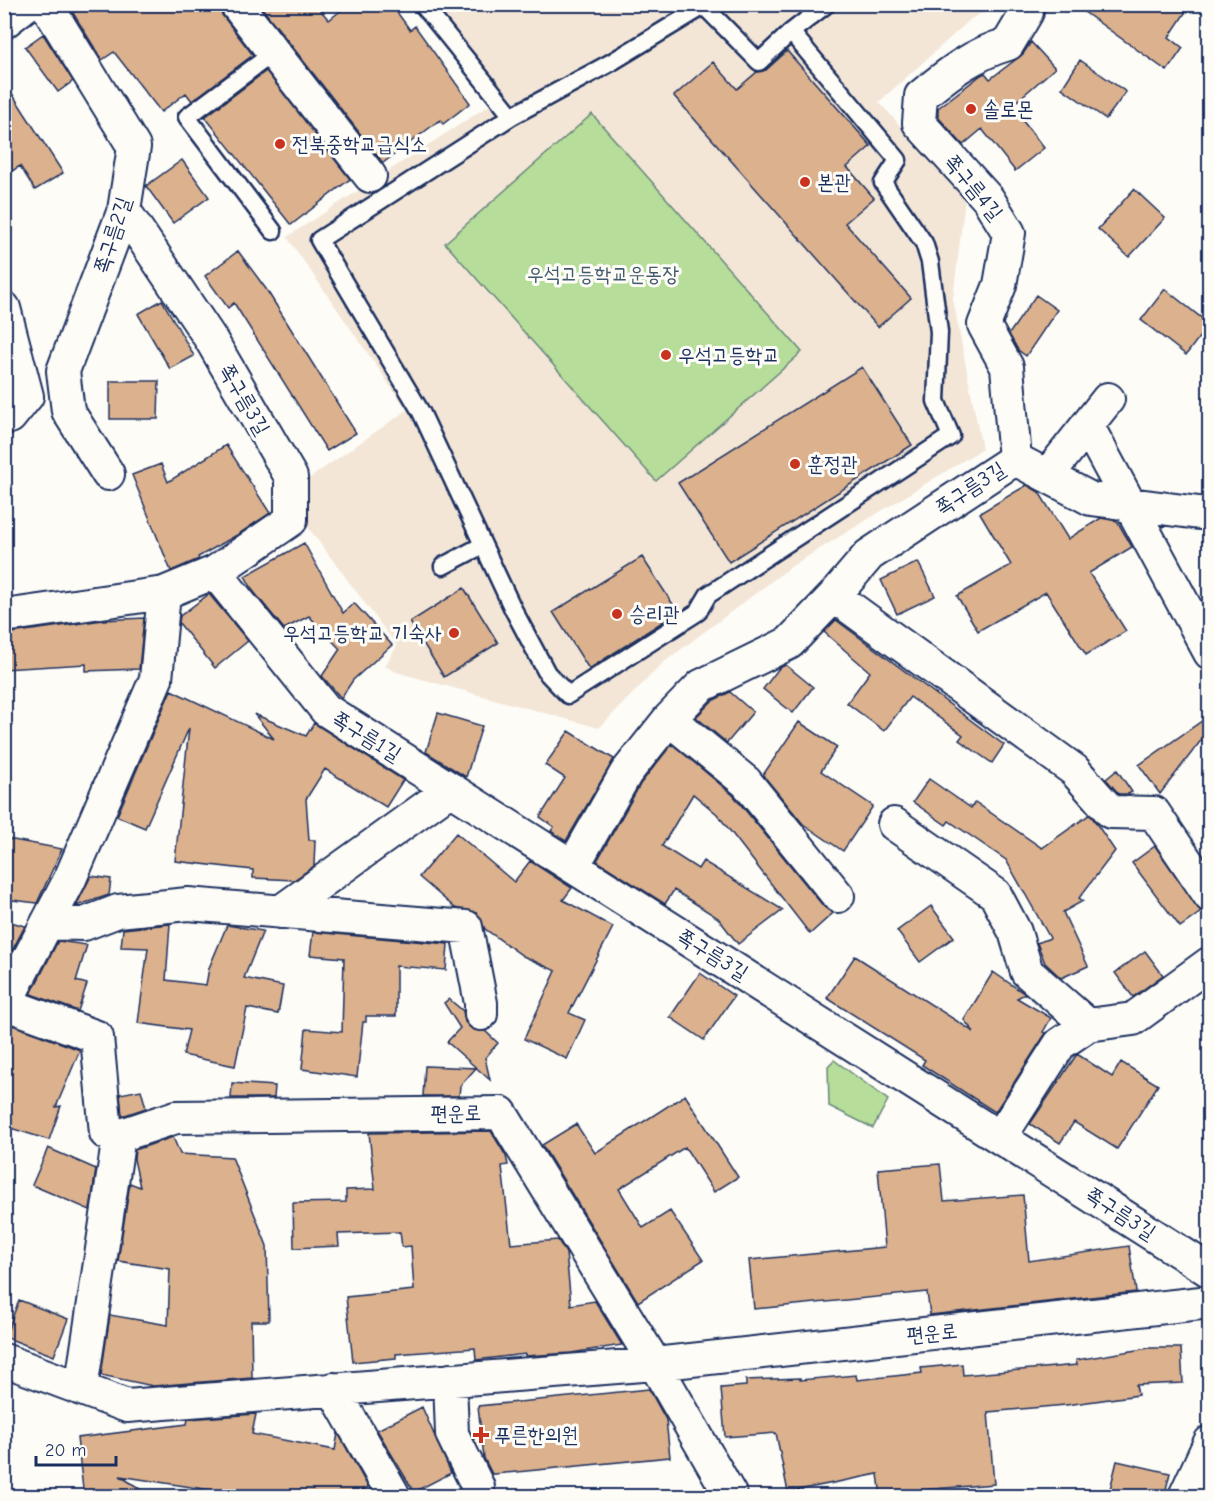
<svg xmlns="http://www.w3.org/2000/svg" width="1214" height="1501" font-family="'Comic Neue','Poor Story',sans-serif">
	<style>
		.built { fill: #f3e6d7 }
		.green { fill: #b6dd99; stroke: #68867c; stroke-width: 1.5 }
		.building { fill: #dcb18d; stroke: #1b2f5e; stroke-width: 1.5 }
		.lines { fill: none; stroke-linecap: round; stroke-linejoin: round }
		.service-casing { stroke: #1b2f5e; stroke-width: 21 }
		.minor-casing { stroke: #1b2f5e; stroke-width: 36 }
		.service { stroke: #fdfcf7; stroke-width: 16 }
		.minor { stroke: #fdfcf7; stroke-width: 32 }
		.poi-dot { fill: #c8321e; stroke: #fdfcf7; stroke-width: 2 }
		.labels { text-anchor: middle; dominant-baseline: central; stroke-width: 6; stroke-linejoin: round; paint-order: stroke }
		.poi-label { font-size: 21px; fill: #1b2f5e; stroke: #fdfcf7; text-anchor: start }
		.street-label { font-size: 21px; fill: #1b2f5e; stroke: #fdfcf7 }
		.park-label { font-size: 21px; fill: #425a6d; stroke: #fdfcf7 }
	</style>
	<rect width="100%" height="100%" fill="#fdfcf7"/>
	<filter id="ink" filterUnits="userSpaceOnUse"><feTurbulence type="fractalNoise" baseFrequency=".0167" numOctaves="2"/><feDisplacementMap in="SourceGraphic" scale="12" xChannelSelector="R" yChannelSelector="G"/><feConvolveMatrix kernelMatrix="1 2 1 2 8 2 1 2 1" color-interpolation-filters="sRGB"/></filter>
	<g filter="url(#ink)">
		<path class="built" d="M410 5H988L986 11 971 19 879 102 965 198 953 299 982 449 792 566 663 663 599 728 396 672 385 666 397 646 304 522V482L407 410 287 237 491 104Z"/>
		<path class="green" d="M592 114 802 352 656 481 445 243Z
			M834 1060 888 1100 873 1128 829 1106 828 1066Z"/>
		<path class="building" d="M84 4H218L222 15 253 55 192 101 186 93 161 112 114 52 102 60 73 13Z
			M259 4H315L329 20 349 4H391L410 30 415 26 470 103 443 124 440 120 383 163Z
			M1073 4H1191L1169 37 1183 48 1167 71Z
			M43 34 73 81 58 92 25 47Z
			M1031 42 1055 68 1011 106 1044 148 1015 171 982 129 963 145 938 117V108L981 75 985 73 990 79 1023 54Z
			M787 51 871 146 847 167 874 198 845 223 911 298 878 327 674 96 713 62 737 89 757 72 766 70Z
			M1080 60 1126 92 1106 119 1062 88Z
			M266 71 350 179 291 225 205 117Z
			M4 81 63 173 35 190 20 166 4 176Z
			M182 160 209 197 173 223 146 186Z
			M1134 189 1165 218 1129 257 1098 229Z
			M238 251 266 289 356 433 327 451 234 303 228 308 205 276Z
			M1165 289 1209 324 1186 355 1141 320Z
			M1036 295 1057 310 1026 356 1018 350 1009 334Z
			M162 300 194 356 170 369 138 314Z
			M862 367 912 445 729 562 678 483Z
			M110 381H159L158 419H110Z
			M226 445 270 513 237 535 198 557 199 559 171 571 132 475 161 464 168 482Z
			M1027 485 1039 492 1068 539 1101 518 1117 521 1132 547 1089 573 1126 631 1086 655 1046 592 978 631 957 596 1011 565 980 513Z
			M304 543 343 613 354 603 392 645 353 680 341 698 322 676 340 649 309 616 284 629 254 592 245 576Z
			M642 557 678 612 589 669 553 612Z
			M918 562 935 596 897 614 881 580Z
			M464 588 498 643 444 677 410 622Z
			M209 594 248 641 215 668 179 623 180 616Z
			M144 618 139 669 86 671V664L4 669V634L103 620Z
			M836 620 1004 745 992 763 959 740 963 735 910 697 884 731 847 703 870 672 824 632Z
			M786 665 813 687 793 713 763 689 779 668Z
			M171 690 274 739 254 714 306 736 314 723 403 780 386 807 325 769 306 799 309 840H315L314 866 294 880 253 878V870L175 861 189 728 145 828 117 816Z
			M730 692 753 712 727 743 696 717 712 701Z
			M438 713 482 726 466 777 426 752Z
			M1209 716V730L1160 794 1139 765Z
			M799 722 837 747 821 771 873 806 843 851 803 824 763 775Z
			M569 731 614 759 566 841 551 831 554 827 540 817 565 778 545 765Z
			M672 744 733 795 824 907 833 913 810 934 717 814 693 794 662 846 698 869 703 861 783 910 738 944 718 918 674 890 665 904 597 861 641 783Z
			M1117 770 1132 792 1128 794H1119L1106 779Z
			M929 779 971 808 975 802 1042 848 1089 815 1092 817 1115 851 1079 898 1083 901 1063 912 1088 966 1061 978 1045 963 1037 943 1050 938 1006 860 949 821 946 825 913 802Z
			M456 833 514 882 530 861 572 888 563 900 613 927 569 1013 585 1020 567 1059 524 1039 556 971 523 956 485 929 477 913 455 908 419 877Z
			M8 839 62 849 37 903 4 899V854Z
			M1155 846 1201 912 1180 927 1132 863Z
			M91 876 111 879 109 895 76 906Z
			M931 906 954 937 920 962 897 931Z
			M4 920 25 926 4 966Z
			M170 924 166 980 206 985 209 968 227 925 263 931 244 978 283 986 278 1014 247 1008 235 1066 183 1055 189 1030 138 1023 148 948 121 947 123 929Z
			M313 932 448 944 446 970 396 966V1016H366V1022H363L357 1077 302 1069 306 1029 342 1032 344 958 310 955Z
			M58 941 87 945 76 981 87 984 78 1011 31 994Z
			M1145 951 1163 975 1133 997 1115 973Z
			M855 956 974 1032 964 1020 993 972 1025 994 1017 998 1051 1018 1043 1032 1046 1033 995 1112 922 1065 925 1060 827 998Z
			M700 973 734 996 704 1040 670 1017Z
			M449 999 463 1011 465 1022 472 1029 485 1031 498 1043 485 1058 490 1080 447 1042 460 1028 444 1003Z
			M7 1023 80 1050 56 1107 61 1106 49 1140 4 1126V1024Z
			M1077 1054 1112 1077 1121 1062 1158 1085 1117 1149 1074 1122 1060 1143 1030 1124Z
			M425 1066 476 1068 460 1086 459 1096H423Z
			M232 1083 275 1086 274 1098H231Z
			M141 1090 146 1108 122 1116 120 1094Z
			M685 1095 738 1177 714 1192 685 1147 619 1189 643 1228 670 1211 703 1260 638 1302 542 1145 576 1124 595 1153Z
			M491 1131 506 1156 508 1165 502 1166 511 1244 558 1240 566 1253 571 1305 595 1301 622 1345 571 1353 525 1356V1354L476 1360 475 1348 396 1354V1358L353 1362 346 1297 414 1290 411 1246 402 1247 400 1232 338 1234 339 1246 294 1248 293 1203 346 1202V1190L375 1189 369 1133Z
			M173 1137 180 1154 232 1157 267 1246 269 1321H251L252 1378 153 1386 101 1375 110 1315 168 1325 170 1269 118 1261 130 1183 140 1187 134 1159 135 1150Z
			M48 1148 96 1169 90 1210 32 1185Z
			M940 1164 944 1201 1023 1195 1029 1261 1129 1246 1136 1292 930 1315 927 1292 754 1309 749 1260 885 1247 878 1169Z
			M19 1300 68 1319 54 1356 5 1337Z
			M1149 1348H1181L1183 1383 1136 1385 1138 1395 1066 1405 988 1412 994 1484 922 1490 923 1497H881L878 1474 788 1492 776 1433 725 1437 721 1388 746 1386V1380L800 1378V1380L856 1375 857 1380 922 1373 921 1368 962 1364 963 1375 1077 1365 1076 1360Z
			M649 1389 666 1420 670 1457 495 1474H492L484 1458 478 1406Z
			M422 1407 451 1473 414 1492 377 1430Z
			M256 1414 252 1434 335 1450 338 1433 368 1487 352 1497H256L120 1476 153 1497H84L77 1438 187 1424 188 1419Z
			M1117 1461 1170 1473 1164 1497H1124L1109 1493Z"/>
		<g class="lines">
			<g class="service-casing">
				<path id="service" d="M422 4 512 116
					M791 32 898 160 883 183 924 243 930 262 939 332 936 401 951 436 708 595 698 612 568 695 547 673 513 609 421 412 319 240 512 116 610 63 704 6 759 62 791 32 827 4
					M273 231 187 117 273 53
					M443 566 483 545"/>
			</g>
			<g class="minor-casing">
				<path id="minor" d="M46 4 134 147 124 210 63 371 68 411 108 474
					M236 4 370 176
					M4 22 27 4
					M124 210 210 338 291 477V520L215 572
					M4 308 27 396 10 417
					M1087 425 1210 653
					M1015 459 1007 367 984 325 1000 285 1009 233 988 199 919 123 921 96C949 73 973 54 1008 44L1027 12V4
					M1047 476 1108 399
					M834 596 1074 770 1111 812 1154 813 1210 896
					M4 616 164 593 215 572 326 710 1210 1271
					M669 719 746 782 838 896
					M894 824 995 894 1015 932 1027 972 1088 1025
					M573 866 626 773 669 719 701 686 789 643 834 596 869 555 1015 459 1091 499 1199 513
					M280 912 451 789
					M47 923 84 924 118 911 188 904 466 927 481 1003V1014
					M6 1004 97 1037 106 1133 119 1136
					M4 1006 70 879 156 679 164 593
					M1001 1136 1060 1044 1088 1025 1133 1019 1210 963
					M4 1360 127 1406 655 1364 1210 1302
					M450 1380 452 1434 478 1487V1496
					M81 1389 119 1136 176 1117 501 1113 655 1364 731 1496
					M333 1389 394 1496
					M1185 1496 1210 1442"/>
			</g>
			<use href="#service" class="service"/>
			<use href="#minor" class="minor"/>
		</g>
	</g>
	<g class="poi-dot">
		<circle cx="971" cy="109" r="6"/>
		<circle cx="280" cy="144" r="6"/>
		<circle cx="805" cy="182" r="6"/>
		<circle cx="666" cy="355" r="6"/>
		<circle cx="795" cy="464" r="6"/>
		<circle cx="617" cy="614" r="6"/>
		<circle cx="454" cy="633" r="6"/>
		<path d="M478 1426h6v6h6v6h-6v6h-6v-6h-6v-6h6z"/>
	</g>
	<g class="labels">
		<g class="poi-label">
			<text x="983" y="109">솔로몬</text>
			<text x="292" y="144">전북중학교급식소</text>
			<text x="817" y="182">본관</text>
			<text x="678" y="355">우석고등학교</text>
			<text x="807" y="464">훈정관</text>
			<text x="629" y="614">승리관</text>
			<text x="442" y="633" text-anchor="end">우석고등학교 기숙사</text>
			<text x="494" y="1435">푸른한의원</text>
		</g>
		<g class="street-label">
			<text transform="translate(974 187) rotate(51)">쪽구름4길</text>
			<text transform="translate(112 235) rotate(-72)">쪽구름2길</text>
			<text transform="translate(245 399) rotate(60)">쪽구름3길</text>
			<text transform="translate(970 488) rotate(-33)">쪽구름3길</text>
			<text transform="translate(367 736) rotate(32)">쪽구름1길</text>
			<text transform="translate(713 954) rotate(32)">쪽구름3길</text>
			<text transform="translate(456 1113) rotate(-1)">편운로</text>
			<text transform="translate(1121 1213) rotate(33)">쪽구름3길</text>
			<text transform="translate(932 1333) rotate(-6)">편운로</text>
		</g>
		<g class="park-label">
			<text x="603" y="274">우석고등학교운동장</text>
		</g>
	</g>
	<rect width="1214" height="1501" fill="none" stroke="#fdfcf7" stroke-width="24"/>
	<rect x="12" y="12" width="1190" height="1477" fill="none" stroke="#1b2f5e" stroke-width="2" filter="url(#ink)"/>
	<path d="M36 1456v9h80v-9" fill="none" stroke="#1b2f5e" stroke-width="3"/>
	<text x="45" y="1456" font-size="18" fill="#1b2f5e" stroke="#fdfcf7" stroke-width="4.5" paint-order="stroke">20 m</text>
</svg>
